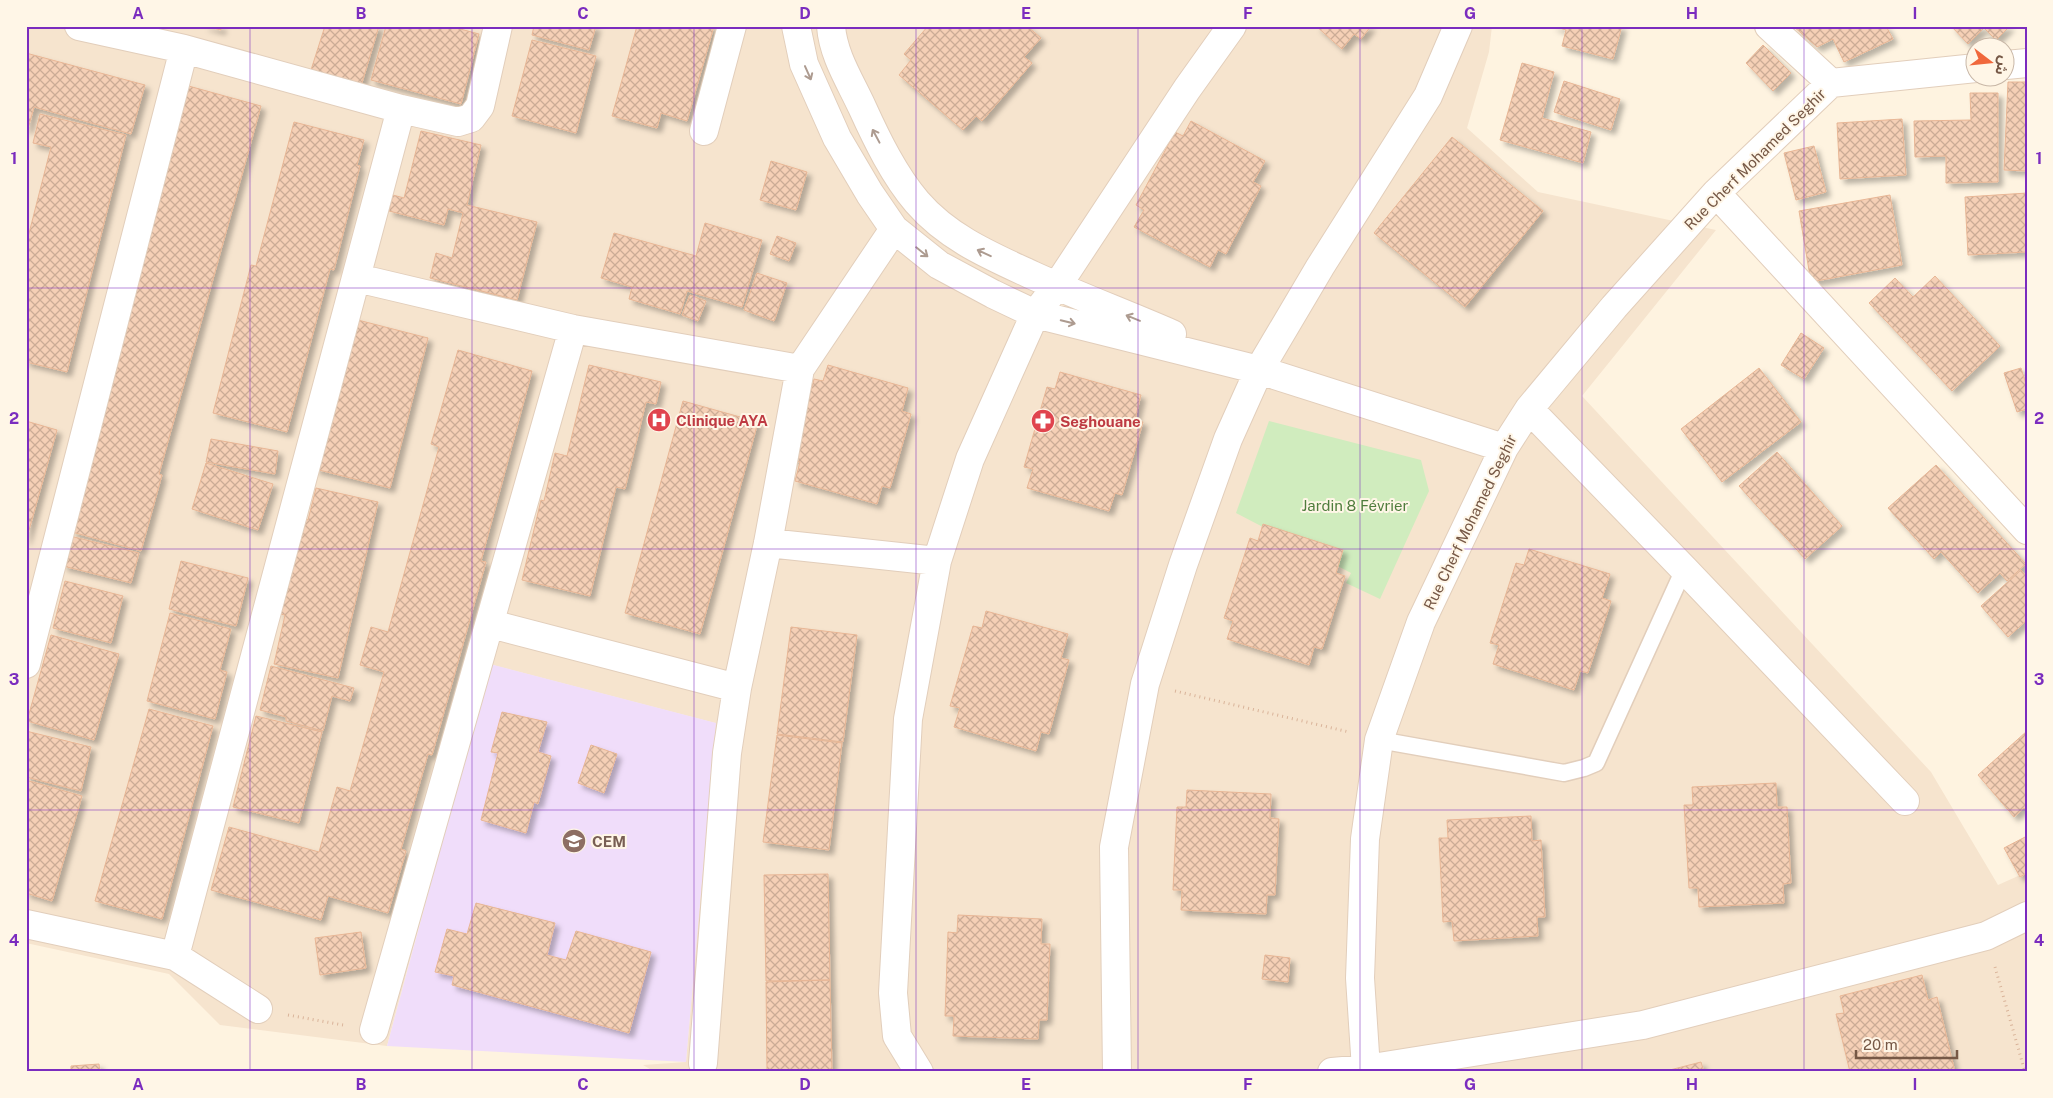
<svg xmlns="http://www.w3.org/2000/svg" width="2053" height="1098" font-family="'Public Sans','Noto Sans Arabic',sans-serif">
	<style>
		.residential { fill: #f6e4ce }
		.education { fill: #f0ddfa }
		.green { fill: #d0ecbe }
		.building { fill: url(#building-cross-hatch); stroke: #e8b695; filter: url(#shadow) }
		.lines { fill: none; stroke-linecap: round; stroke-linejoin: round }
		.lane-casing { stroke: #e2cebb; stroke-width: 19 }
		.street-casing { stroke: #e2cebb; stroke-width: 30 }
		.path { stroke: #d9b399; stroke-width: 3; stroke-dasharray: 1 4; stroke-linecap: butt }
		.lane { stroke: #fff; stroke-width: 16 }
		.street { stroke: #fff; stroke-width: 28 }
		.oneway { stroke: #ad9b90 }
		.grid { fill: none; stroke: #7b2cbf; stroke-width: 1; stroke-opacity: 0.55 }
		.labels { text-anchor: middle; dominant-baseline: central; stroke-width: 4; stroke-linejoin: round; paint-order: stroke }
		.street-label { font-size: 15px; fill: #765846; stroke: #fff6e7 }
		.health-label { font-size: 15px; font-weight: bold; fill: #be3a42; stroke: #fff6e7; text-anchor: start }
		.park-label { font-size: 15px; fill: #4f7d3d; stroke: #fff6e7 }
		.education-label { font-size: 15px; font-weight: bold; fill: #785e54; stroke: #fff6e7; text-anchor: start }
		.neatline { fill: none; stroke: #7b2cbf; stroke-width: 2 }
		.grid-label { font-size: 16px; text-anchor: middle; font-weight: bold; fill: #7b2cbf }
	</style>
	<defs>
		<pattern id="building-cross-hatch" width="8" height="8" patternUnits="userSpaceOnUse" patternTransform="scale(1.25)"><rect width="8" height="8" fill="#f5d0b6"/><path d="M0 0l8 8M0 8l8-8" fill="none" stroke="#cbac96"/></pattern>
		<filter id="shadow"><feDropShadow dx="4.5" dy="4.5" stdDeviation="2.5" flood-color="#0004"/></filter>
	</defs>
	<rect width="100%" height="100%" fill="#fef3e0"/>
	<path class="residential" d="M26 26H1492L1489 52 1467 128 1538 192 1716 230 1582 396 1931 772 1998 885 2027 872V1072H655L643 1065 686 1062 715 723 489 664 387 1046 220 1025 169 974 26 943Z"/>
	<path class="education" d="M490 664 716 723 686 1062 387 1046Z"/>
	<path class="green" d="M1269 421 1421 460 1429 491 1380 599 1346 583 1351 573 1236 513Z"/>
	<path class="building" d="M204 26H222L221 30Z
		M325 26H379L361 86 311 70Z
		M386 26H449L479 34 461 104 371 80Z
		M534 26H596L589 50 532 35Z
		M637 26H714L687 121 661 113 657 128 612 116Z
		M928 26H1027L1041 38 1024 57 1032 63 982 121 976 116 963 130 899 75 911 60 904 54Z
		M1316 26H1371L1361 39 1354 34 1342 49Z
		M1552 26H1622L1613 59 1562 46 1566 30Z
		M1793 26H1886L1893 39 1844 62 1833 39 1817 47Z
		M1951 26H2010L1996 40 1984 28 1968 44Z
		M532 40 596 56 576 133 512 116Z
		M1763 45 1791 73 1773 91 1746 63Z
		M26 53 145 85 131 134 34 107 28 129H26Z
		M1522 63 1554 72 1542 118 1591 132 1583 163 1500 140Z
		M1564 81 1620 99 1611 130 1554 112Z
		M2008 82H2027V171L2004 170Z
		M185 85 261 106 159 474 162 475 141 551 72 532 100 432 95 431 162 190 156 189Z
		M1970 93H1998V182L1946 183V156L1915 157 1914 121 1971 120Z
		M40 114 126 135 67 372 26 362V245L51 147 33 143Z
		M1902 119 1906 175 1840 179 1837 123Z
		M1191 121 1265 161 1253 182 1261 186 1226 254 1218 250 1210 267 1134 227 1144 210 1136 205 1175 132 1183 136Z
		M294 122 364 140 357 165 360 166 334 270 330 269 287 432 213 413 251 265 256 266Z
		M421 131 481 145 467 205 537 222 517 300 430 278 436 253 452 258 463 213 448 209 444 225 389 211 393 195 404 198Z
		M1452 137 1543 211 1465 307 1374 233Z
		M1814 146 1826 192 1796 200 1784 153Z
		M771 161 807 172 796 210 760 200Z
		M2027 193V252L1968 255 1965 197Z
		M1890 195 1902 265 1811 282 1799 211Z
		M705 223 762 240 742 307 687 291 680 314 629 299 632 287 601 278 614 233 696 256Z
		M777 236 796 243 789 261 770 254Z
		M757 273 787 283 774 321 744 310Z
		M1935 276 2000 346 1952 391 1869 303 1895 278 1913 297Z
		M690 295 706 301 698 321 682 315Z
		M354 319 428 338 390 488 315 469Z
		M1801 333 1824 348 1804 379 1781 365Z
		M458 350 532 371 481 561 486 562 432 755 428 754 401 849 406 851 388 913 328 896 321 920 211 890 229 827 319 852 337 787 350 791 384 672 360 665 371 627 388 632 439 447 431 444Z
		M589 365 661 382 656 404 646 402 625 489 616 487 590 596 522 580 541 500 544 501 555 453 567 456Z
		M828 365 908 388 902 411 911 414 890 488 882 486 877 504 795 481 800 462 792 460 814 379 823 381Z
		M1759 368 1801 422 1722 482 1681 429Z
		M2021 368 2027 387V409L2017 412 2004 373Z
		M1060 372 1141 395 1135 419 1143 422 1122 495 1115 493 1109 511 1027 488 1033 469 1024 467 1047 387 1055 389Z
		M683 401 758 422 700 634 625 613Z
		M26 421 57 430 26 541Z
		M211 439 278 451 275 474 206 462Z
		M1777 452 1842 526 1805 559 1739 486Z
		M206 463 273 484 258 530 192 509Z
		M1936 465 2026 564 2007 581 2000 573 1978 593 1941 552 1934 559 1888 508Z
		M316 488 378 502 338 678 274 664 285 615 280 614 302 518 308 520Z
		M1263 524 1343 550 1336 573 1345 576 1322 649 1314 647 1309 665 1227 639 1233 621 1224 618 1250 538 1258 541Z
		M70 536 139 553 131 583 63 566Z
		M1529 549 1610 574 1602 598 1611 601 1588 673 1580 671 1574 690 1493 664 1499 645 1490 643 1516 563 1524 565Z
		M181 561 248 578 236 626 169 609Z
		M2021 570 2027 577V620L2008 637 1981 606Z
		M65 581 123 596 111 643 53 628Z
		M986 611 1068 634 1061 658 1069 660 1049 734 1041 732 1036 751 954 727 960 708 950 706 973 626 982 628Z
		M170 613 231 629 220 670 227 672 215 719 147 701Z
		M791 627 857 635 843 742 777 734Z
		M51 635 119 654 94 740 27 721Z
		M271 666 354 688 350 701 332 696 323 731 286 721V717L260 710Z
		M149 709 213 726 162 919 95 901Z
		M502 712 547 722 538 752 551 756 538 804 534 802 526 833 481 820 498 753 491 752Z
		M256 716 322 732 299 823 233 807Z
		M26 731 91 747 81 791 26 777Z
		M2027 731V811L2024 808 2014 817 1978 775Z
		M777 735 842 743 829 850 763 842Z
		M591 745 617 754 604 793 578 783Z
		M26 780 82 796 52 901 26 893Z
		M1776 783 1777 807H1787L1791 883 1783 884 1784 903 1699 907 1698 888H1689L1684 805H1693L1692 787Z
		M1187 790 1271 794 1270 818 1279 819 1275 895H1267L1266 914 1181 910 1182 890H1173L1177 807H1186Z
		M1531 816 1532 841 1541 840 1545 917H1537L1538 936 1454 941 1452 921 1443 922 1439 838H1448L1447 820Z
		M2027 836V873L2020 877 2004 848Z
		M828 874 830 980 766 981 764 875Z
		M476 903 555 923 547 955 566 960 576 931 651 952 629 1033 452 985 454 976 435 972 447 929 467 934Z
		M958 915 1042 919 1041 944H1050L1047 1020H1039L1038 1039 953 1036 954 1016H945L948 932 957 933Z
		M361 932 366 968 320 975 315 938Z
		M1265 955 1290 958 1288 982 1262 979Z
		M1922 975 1928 1000 1937 997 1955 1072H1850L1836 1014 1844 1013 1840 996Z
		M830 980 832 1072H767L766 982Z
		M1701 1062 1704 1072H1662Z
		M99 1064 100 1072H103H71V1066Z"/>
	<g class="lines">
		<g class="lane-casing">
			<path id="lane" d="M1379 740 1564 773 1584 768 1596 763 1684 569"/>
		</g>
		<g class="street-casing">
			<path id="street" d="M79 26 184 49 401 109 458 122 471 118 480 106 498 26
				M796 26 804 64 837 138 870 194 894 229 939 265 993 294 1035 314 1259 370 1504 448
				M831 26C833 55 850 81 862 107 877 140 894 175 917 202 948 238 991 256 1032 275 1078 296 1126 314 1172 334
				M1769 26 1831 83
				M2006 65 2027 63
				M704 131 732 26
				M1716 193 2027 530
				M357 278 573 329 800 369 894 229
				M1529 409 1684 569 1905 801
				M768 543 937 561
				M491 624 737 688
				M26 664 184 49
				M26 924 175 956 258 1009
				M175 956 401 109
				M374 1030 573 329
				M703 1063 727 753 737 688 768 543 800 369
				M1366 1069 1360 978 1365 839 1379 740 1421 622 1504 448 1529 409 1614 307 1716 193 1831 83 1976 68
				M919 1072 897 1036 893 993 908 719 937 561 970 459 1035 314 1057 286 1187 89 1232 26
				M1117 1072 1114 847 1145 684 1183 565 1228 439 1259 370 1320 267 1428 96 1458 26
				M1332 1072 1366 1069 1643 1025 1986 936 2027 916"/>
		</g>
		<path class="path" d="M1175 691 1349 732
			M1995 967 2025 1072
			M288 1015 343 1025"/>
		<use href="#lane" class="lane"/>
		<use href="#street" class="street"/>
	</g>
	<defs><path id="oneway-shaft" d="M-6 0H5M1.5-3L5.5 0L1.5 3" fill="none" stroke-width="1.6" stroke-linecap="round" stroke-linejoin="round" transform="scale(1.25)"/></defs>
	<g class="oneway">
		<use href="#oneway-shaft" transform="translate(808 73) rotate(66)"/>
		<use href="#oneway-shaft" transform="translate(876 136) rotate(-118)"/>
		<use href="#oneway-shaft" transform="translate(922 252) rotate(39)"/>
		<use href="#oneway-shaft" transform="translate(984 253) rotate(-155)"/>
		<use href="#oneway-shaft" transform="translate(1133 318) rotate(-158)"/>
		<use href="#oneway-shaft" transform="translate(1068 322) rotate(14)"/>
	</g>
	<path class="grid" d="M250 26V1072M472 26V1072M694 26V1072M916 26V1072M1138 26V1072M1360 26V1072M1582 26V1072M1804 26V1072M26 288H2027M26 549H2027M26 810H2027"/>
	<defs>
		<g id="hospital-disc" transform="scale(1.25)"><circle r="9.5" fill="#e0444e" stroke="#fff6e7"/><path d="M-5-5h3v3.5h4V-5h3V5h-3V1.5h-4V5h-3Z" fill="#fff"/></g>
		<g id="pharmacy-disc" transform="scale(1.25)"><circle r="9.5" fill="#e0444e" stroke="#fff6e7"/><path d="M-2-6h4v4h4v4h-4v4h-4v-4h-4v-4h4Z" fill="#fff"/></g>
		<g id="school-disc" transform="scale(1.25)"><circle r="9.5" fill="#8d6e63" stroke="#fff6e7"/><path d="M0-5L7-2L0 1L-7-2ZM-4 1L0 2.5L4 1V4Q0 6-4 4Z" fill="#fff"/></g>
	</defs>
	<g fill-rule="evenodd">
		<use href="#hospital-disc" x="659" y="420"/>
		<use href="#pharmacy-disc" x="1043" y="421"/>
		<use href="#school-disc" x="574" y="841"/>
	</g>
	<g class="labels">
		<g class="street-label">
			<text transform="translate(1755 159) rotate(-45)">Rue Cherf Mohamed Seghir</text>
			<text transform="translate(1470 522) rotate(-64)">Rue Cherf Mohamed Seghir</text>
		</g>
		<g class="health-label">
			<text x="676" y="420">Clinique AYA</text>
			<text x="1060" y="421">Seghouane</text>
		</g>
		<g class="park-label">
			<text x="1355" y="505">Jardin 8 Février</text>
		</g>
		<g class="education-label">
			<text x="592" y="841">CEM</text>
		</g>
	</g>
	<rect width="2053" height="1098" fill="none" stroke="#fff6e7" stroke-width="55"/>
	<g transform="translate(1990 62) rotate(106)"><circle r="24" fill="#fff6e7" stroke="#c8b7a7"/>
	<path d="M0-4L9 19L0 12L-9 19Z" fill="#f0683c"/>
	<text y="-8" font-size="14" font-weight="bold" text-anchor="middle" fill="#765846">ش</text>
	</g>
	<path d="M1856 1050v8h101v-8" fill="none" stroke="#765846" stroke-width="2.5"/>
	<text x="1863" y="1050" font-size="15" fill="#765846" stroke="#fff6e7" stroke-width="4" paint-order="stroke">20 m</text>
	<rect x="28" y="28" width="1998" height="1042" class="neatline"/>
	<g class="grid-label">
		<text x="138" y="19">A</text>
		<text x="361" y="19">B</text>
		<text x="583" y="19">C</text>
		<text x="805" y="19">D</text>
		<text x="1026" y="19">E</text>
		<text x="1248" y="19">F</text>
		<text x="1470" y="19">G</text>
		<text x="1692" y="19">H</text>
		<text x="1915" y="19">I</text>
		<text x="14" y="164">1</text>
		<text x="2039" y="164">1</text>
		<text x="14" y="424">2</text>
		<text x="2039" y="424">2</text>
		<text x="14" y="685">3</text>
		<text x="2039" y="685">3</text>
		<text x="14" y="946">4</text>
		<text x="2039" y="946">4</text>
		<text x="138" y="1090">A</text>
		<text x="361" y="1090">B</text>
		<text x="583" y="1090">C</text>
		<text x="805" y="1090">D</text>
		<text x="1026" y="1090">E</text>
		<text x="1248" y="1090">F</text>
		<text x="1470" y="1090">G</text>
		<text x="1692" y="1090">H</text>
		<text x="1915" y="1090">I</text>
	</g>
</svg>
